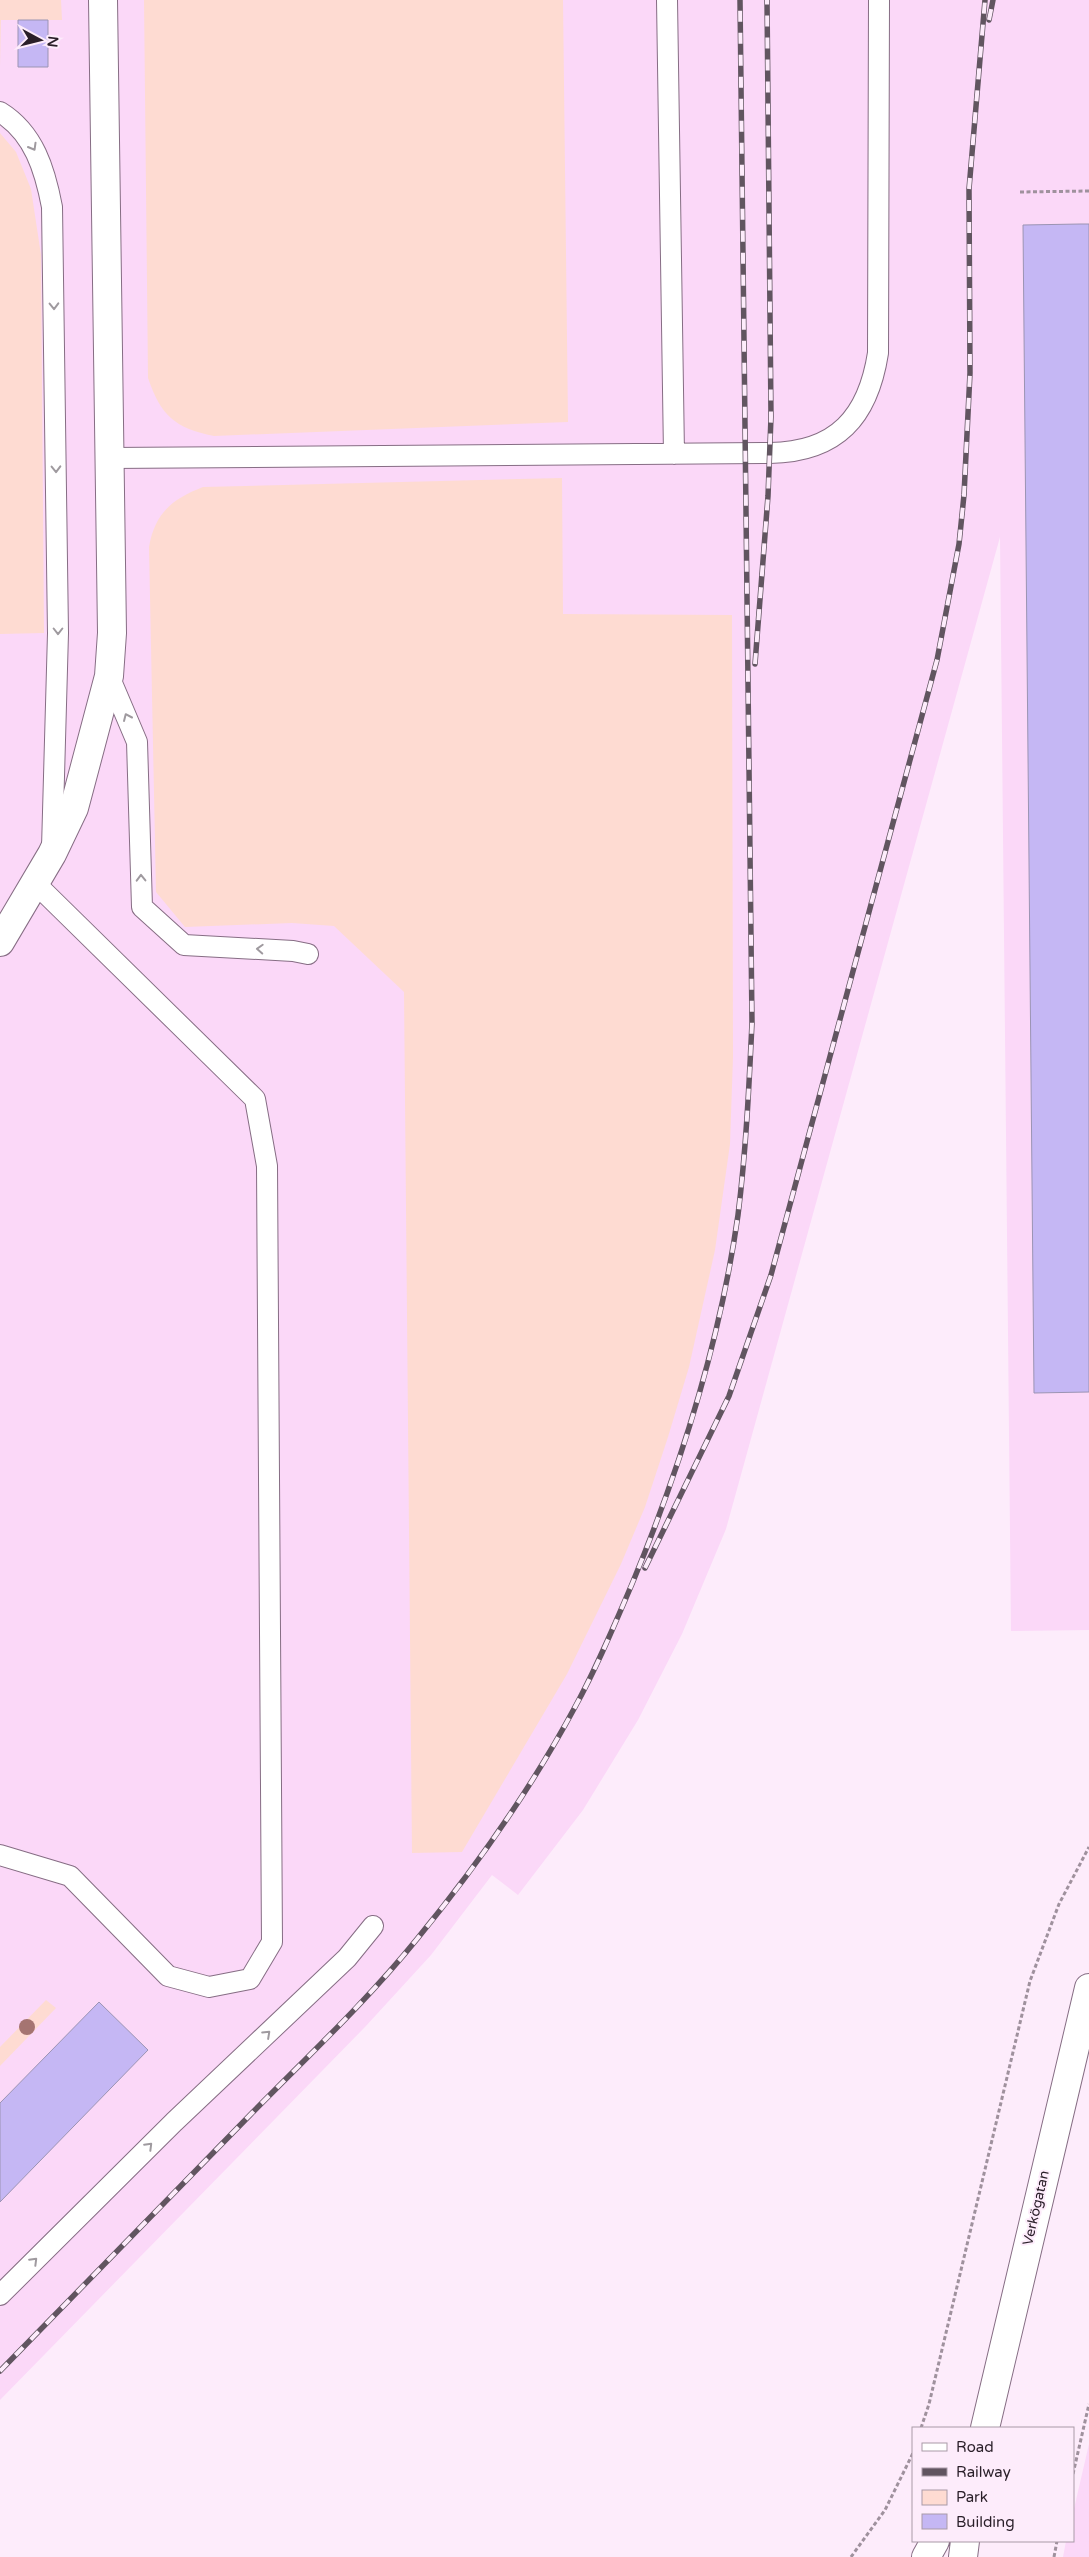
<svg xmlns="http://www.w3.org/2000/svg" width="1089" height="2557" font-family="'Varela Round',sans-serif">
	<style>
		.built { fill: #fbd8f8 }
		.green { fill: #fedbd2 }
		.building { fill: #c5b7f4; stroke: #9b94b3 }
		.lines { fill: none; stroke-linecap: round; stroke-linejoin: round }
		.service-casing { stroke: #866d84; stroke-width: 22 }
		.minor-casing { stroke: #866d84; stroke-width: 30 }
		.path { stroke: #9f919d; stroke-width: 3; stroke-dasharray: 4 2.5; stroke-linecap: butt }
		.service { stroke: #fff; stroke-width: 20 }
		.minor { stroke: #fff; stroke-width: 28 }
		.rail-casing { stroke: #615560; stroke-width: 5.5 }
		.rail { stroke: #fdecfb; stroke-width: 4; stroke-dasharray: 11; stroke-linecap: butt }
		.tree { fill: #a57471 }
		.oneway { stroke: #9f9a9f }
		.labels { text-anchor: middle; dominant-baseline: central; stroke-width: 4; stroke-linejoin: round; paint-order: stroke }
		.street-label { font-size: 14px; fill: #2a1f29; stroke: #fdecfb }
	</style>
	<rect width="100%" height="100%" fill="#fdecfb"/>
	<path class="built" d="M0 0H1089V1630L1011 1631 1000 537 726 1529 682 1634 638 1720 583 1810 518 1895 492 1875 431 1955 365 2027 0 2400Z
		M1089 2444V2557H1063L1066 2541H1073V2513Z"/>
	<path class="green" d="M0 0H61L62 20H1L0 67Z
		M144 0H563L568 422 214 436C175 428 161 416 148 378Z
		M0 133 16 152 31 189 41 255 44 633 0 634Z
		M562 478 563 614 732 615 733 1057 730 1144 715 1250 689 1367 668 1437 645 1507 621 1564 567 1674 462 1852 412 1853 404 992 334 926 292 923 185 927 156 892 149 547C155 513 172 499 203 487Z
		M46 2000 56 2008 0 2066V2047Z"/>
	<path class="building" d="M18 20H48V67H18Z
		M1080 224H1089V1392L1034 1393 1023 225Z
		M99 2002 148 2050 0 2202V2103Z"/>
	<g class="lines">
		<g class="service-casing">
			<path id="service" d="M667 0 674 454
				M0 112C34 133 45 170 52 207L58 633 52 848
				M109 458 770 453C837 452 868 417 878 353L879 0
				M109 676 137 742 142 907 184 945 293 951 308 954
				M0 1855 70 1876 168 1976 209 1987 250 1979 272 1942 267 1166 255 1099 34 882
				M0 2295 174 2122 347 1958 373 1926"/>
		</g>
		<g class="minor-casing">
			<path id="minor" d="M0 942 52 854 74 808 109 676 112 633 103 0
				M985 2428 1089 1988
				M926 2557 935 2541
				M963 2557 965 2541"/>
		</g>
		<path class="path" d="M1020 192 1089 191
			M921 2428 929 2404 1030 1981 1059 1904 1089 1847
			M1073 2474 1089 2404
			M851 2557 885 2510 913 2453
			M1054 2557 1057 2541"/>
		<use href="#service" class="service"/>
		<use href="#minor" class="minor"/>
		<g class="rail-casing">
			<path id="rail" d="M989 20 993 0
				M755 664 768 496 771 417 767 0
				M645 1568 729 1396 771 1275 937 660 959 544 964 495 970 373 969 189 985 0
				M0 2371C84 2285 168 2199 252 2113 308 2056 367 2001 417 1939 476 1867 531 1789 575 1707 597 1667 614 1626 632 1584 681 1466 720 1342 738 1215 746 1151 749 1087 752 1023L740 0"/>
		</g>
		<use href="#rail" class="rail"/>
	</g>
	<circle class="tree" cx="27" cy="2027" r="8"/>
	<defs><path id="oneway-chevron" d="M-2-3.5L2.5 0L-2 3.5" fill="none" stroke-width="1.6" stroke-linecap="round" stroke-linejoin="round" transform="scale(1.25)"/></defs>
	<g class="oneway">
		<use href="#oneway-chevron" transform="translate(33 147) rotate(60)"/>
		<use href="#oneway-chevron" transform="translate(54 306) rotate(89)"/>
		<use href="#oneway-chevron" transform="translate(56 469) rotate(89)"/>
		<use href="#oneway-chevron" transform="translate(58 631) rotate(90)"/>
		<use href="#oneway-chevron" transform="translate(127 717) rotate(-114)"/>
		<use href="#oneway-chevron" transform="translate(141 878) rotate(-91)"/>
		<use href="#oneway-chevron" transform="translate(260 949) rotate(-177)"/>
		<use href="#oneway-chevron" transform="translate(267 2034) rotate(-43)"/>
		<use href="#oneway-chevron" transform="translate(149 2146) rotate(-45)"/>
		<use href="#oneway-chevron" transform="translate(34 2261) rotate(-45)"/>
	</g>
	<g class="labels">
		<g class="street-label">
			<text transform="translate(1036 2208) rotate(-77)">Verkögatan</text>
		</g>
	</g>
	<rect x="912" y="2427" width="162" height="115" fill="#fdecfb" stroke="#a99aa7"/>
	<rect x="922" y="2443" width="25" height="8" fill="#ffffff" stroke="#a99aa7"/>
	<text x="956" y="2452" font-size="15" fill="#2a1f29">Road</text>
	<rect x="922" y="2468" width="25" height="8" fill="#615560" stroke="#a99aa7"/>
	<text x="956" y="2477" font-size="15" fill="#2a1f29">Railway</text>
	<rect x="922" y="2490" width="25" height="15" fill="#fedbd2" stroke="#a99aa7"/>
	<text x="956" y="2502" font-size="15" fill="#2a1f29">Park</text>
	<rect x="922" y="2514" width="25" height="15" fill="#c5b7f4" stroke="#a99aa7"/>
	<text x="956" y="2527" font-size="15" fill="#2a1f29">Building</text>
	<g transform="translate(40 40) rotate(97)" stroke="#fdecfb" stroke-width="4" paint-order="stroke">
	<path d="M0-4L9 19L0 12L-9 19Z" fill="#2a1f29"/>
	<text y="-8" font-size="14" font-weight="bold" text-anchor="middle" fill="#2a1f29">N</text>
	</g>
</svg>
